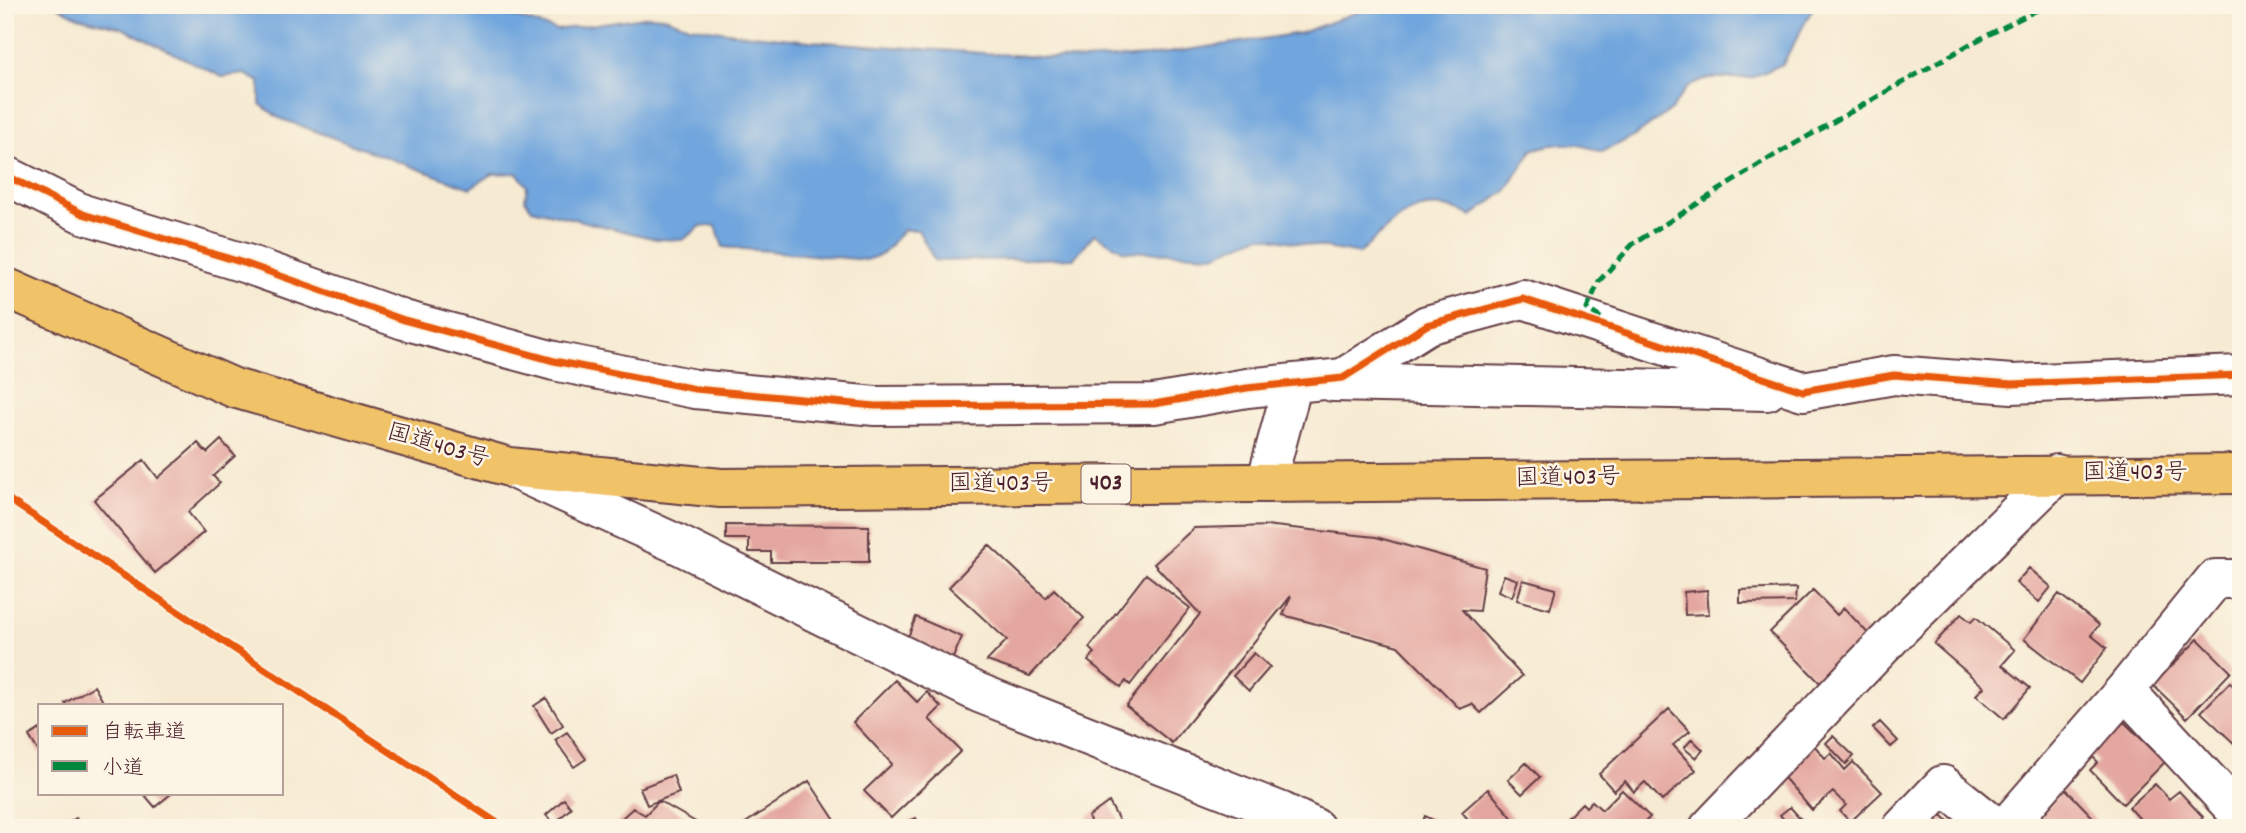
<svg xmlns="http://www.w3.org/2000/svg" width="2246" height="833" font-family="Dekko,'Klee One',sans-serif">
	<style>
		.water { fill: #70a5dd; stroke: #5d6284; stroke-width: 2 }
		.building { fill: #e4a7a0 }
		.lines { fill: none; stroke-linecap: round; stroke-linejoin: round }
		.minor-casing { stroke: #643d44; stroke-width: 42 }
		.highway-casing { stroke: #643d44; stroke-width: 42 }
		.minor { stroke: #fff; stroke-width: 38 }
		.highway { stroke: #f1c369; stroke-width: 38 }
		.quiet { stroke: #00873e; stroke-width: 5; stroke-dasharray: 10 5; stroke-linecap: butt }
		.cycleway-casing { stroke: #fcf5e5; stroke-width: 11 }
		.cycleway { stroke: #e8590c; stroke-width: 7 }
		.labels { text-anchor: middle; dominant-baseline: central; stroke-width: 5; stroke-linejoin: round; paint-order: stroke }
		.shield { fill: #fcf5e5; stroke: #7f5f63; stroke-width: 2 }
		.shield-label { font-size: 23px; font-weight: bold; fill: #4a1f2b }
		.street-label { font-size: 24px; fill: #4a1f2b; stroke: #fcf5e5 }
	</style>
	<rect width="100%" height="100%" fill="#fcf5e5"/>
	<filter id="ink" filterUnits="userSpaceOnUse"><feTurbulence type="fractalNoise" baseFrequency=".0143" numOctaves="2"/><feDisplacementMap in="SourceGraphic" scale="14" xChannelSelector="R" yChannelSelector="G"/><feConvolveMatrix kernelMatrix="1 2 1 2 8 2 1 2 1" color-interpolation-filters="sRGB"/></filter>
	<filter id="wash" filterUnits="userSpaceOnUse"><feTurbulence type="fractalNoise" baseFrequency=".00686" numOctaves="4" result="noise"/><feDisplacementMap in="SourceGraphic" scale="28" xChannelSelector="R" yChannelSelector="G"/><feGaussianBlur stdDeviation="1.57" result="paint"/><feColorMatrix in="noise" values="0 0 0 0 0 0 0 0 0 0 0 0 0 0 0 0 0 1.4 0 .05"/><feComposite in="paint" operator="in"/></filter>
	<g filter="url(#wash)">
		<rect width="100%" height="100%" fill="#f6ead2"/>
		<path class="water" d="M55 5H477L556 30 650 16 665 17 689 26 734 33 810 41 1083 60 1147 56 1301 33 1376 5H1819L1814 6 1783 64 1751 78H1709L1687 87 1671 110 1635 136 1602 152C1575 142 1560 141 1532 150L1507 190 1472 216C1418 191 1396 219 1359 254L1260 236 1214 255 1124 251 1094 234 1074 258 935 261 918 230H903L883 254 866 260 723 247 716 226H701L683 240 656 239 532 209 525 200 527 186 517 173 492 174 470 188 279 118 260 104V82L245 74 222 77 122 28 78 17Z"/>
		<g id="blocks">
			<path class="building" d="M221 440 235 456 213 476 220 483 188 512 204 532 155 573 94 500 144 460 158 478 198 443 207 453Z
				M726 525 869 526V562H771V552H749V539H726Z
				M1274 526 1376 537 1485 568 1479 611 1462 610 1522 676 1481 713 1472 704 1460 709 1398 646 1283 615 1291 596 1172 743 1126 706 1200 614 1154 564 1194 528Z
				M989 545 1046 598 1054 589 1084 618 1030 676 987 661 1007 640 949 587Z
				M2029 568 2051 587 2039 602 2016 583Z
				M1146 574 1190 608 1130 685 1126 681 1121 687 1088 661 1094 653 1089 648Z
				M1504 575 1518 580 1512 597 1498 591Z
				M1523 580 1556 589 1550 609 1517 600Z
				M1796 588 1795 602 1740 603V590Z
				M1707 590 1709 614 1685 615 1684 592Z
				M1813 590 1837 615 1844 608 1876 642 1827 690 1770 632Z
				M2059 594 2099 625 2091 635 2107 648 2080 683 2024 639Z
				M1961 614 1971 622 1976 617 2015 650 2002 665 2030 688 2004 719 1976 695 1984 687 1934 644Z
				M916 617 962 637 952 660 907 640Z
				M2198 639 2231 672 2187 718 2153 685Z
				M1254 653 1270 667 1249 691 1233 676Z
				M895 680 917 702 927 692 941 707 929 719 961 751 891 818 864 791 892 764 853 722Z
				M2230 682 2236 689 2241 684V750L2201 712Z
				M94 686 105 705H66L65 703Z
				M546 698 563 725 551 733 534 706Z
				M1669 709 1690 731 1673 745 1696 770 1662 801 1645 782 1634 792 1625 781 1614 791 1599 774Z
				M1880 722 1898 741 1891 747 1873 728Z
				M2124 722 2165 762 2123 804 2090 770 2098 762 2091 755Z
				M40 729V754L29 736Z
				M567 732 586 759 574 767 555 740Z
				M1833 736 1854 756 1846 764 1826 743Z
				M1692 739 1703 750 1696 758 1684 748Z
				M1813 744 1825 758 1831 753 1845 770 1853 762 1882 792 1850 822 1840 811 1846 805 1833 792 1812 810 1780 773Z
				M1526 763 1540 777 1522 794 1508 780Z
				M673 775 679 793 647 805 640 788Z
				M809 781 840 828H738Z
				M2155 784 2169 799 2179 791 2203 817 2192 828H2148L2129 807Z
				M2065 788 2103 828H2030Z
				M1488 789 1521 828H1475L1462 812Z
				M1622 790 1650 817 1639 828H1566L1562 823 1582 803 1586 807 1592 801 1602 810Z
				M143 793H172L155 807Z
				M564 799 571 808 554 824 546 815Z
				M659 801 706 828H611L633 808 645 815Z
				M1109 802 1123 828H1093L1088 817Z
				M1790 807 1809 828H1791L1780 815Z
				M1942 815 1955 828H1914L1927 816Z
				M1425 816 1448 828H1420Z
				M76 818 82 828H59Z
				M916 818 921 828H894Z"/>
		</g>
	</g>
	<g filter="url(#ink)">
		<use href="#blocks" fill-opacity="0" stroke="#643d44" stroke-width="2"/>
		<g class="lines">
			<g class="minor-casing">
				<path id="minor" d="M5 175 83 214 247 264 404 320 554 361 695 389 875 406 1154 404 1247 388 1343 378 1427 325 1523 299 1803 391 1894 375 2012 384 2241 375
					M1333 382 1767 391
					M515 470 675 543 979 693 1282 812 1315 828
					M1266 483 1293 383
					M2125 690 2241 816
					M1709 828 1898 630 2057 474
					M1902 828 1943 785 1997 828
					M2005 828 2125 690 2215 579H2241"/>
			</g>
			<g class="highway-casing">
				<path id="highway" d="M5 287 234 388 509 467 721 488 2241 474"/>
			</g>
			<use href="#minor" class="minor"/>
			<use href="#highway" class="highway"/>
			<path class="quiet" d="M1601 318 1587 309 1599 281 1633 244 1775 155 1972 43 2047 5"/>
			<g class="cycleway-casing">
				<path id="cycleway" d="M5 175 83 214 247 264 404 320 554 361 695 389 875 406 1154 404 1247 388 1343 378 1427 325 1523 299 1803 391 1894 375 2012 384 2241 375
					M5 497 505 828"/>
			</g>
			<use href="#cycleway" class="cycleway"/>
		</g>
	</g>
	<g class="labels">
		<rect class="shield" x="1081.5" y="464.5" width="49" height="39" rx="5"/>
		<g class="shield-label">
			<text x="1106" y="484">403</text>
		</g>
		<g class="street-label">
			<text transform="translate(438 447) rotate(16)">国道403号</text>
			<text x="2135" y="474">国道403号</text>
			<text transform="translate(1568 479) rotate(-1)">国道403号</text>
			<text x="1001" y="485">国道403号</text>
		</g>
	</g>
	<rect width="2246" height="833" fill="none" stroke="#fcf5e5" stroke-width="28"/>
	<rect x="38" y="704" width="245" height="91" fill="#fcf5e5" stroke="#b59f9b" stroke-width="2"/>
	<rect x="52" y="726" width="35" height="10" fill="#e8590c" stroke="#b59f9b" stroke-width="2"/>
	<text x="102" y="738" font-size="21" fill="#4a1f2b">自転車道</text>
	<rect x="52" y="761" width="35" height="10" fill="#00873e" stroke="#b59f9b" stroke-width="2"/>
	<text x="102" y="774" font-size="21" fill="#4a1f2b">小道</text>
</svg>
